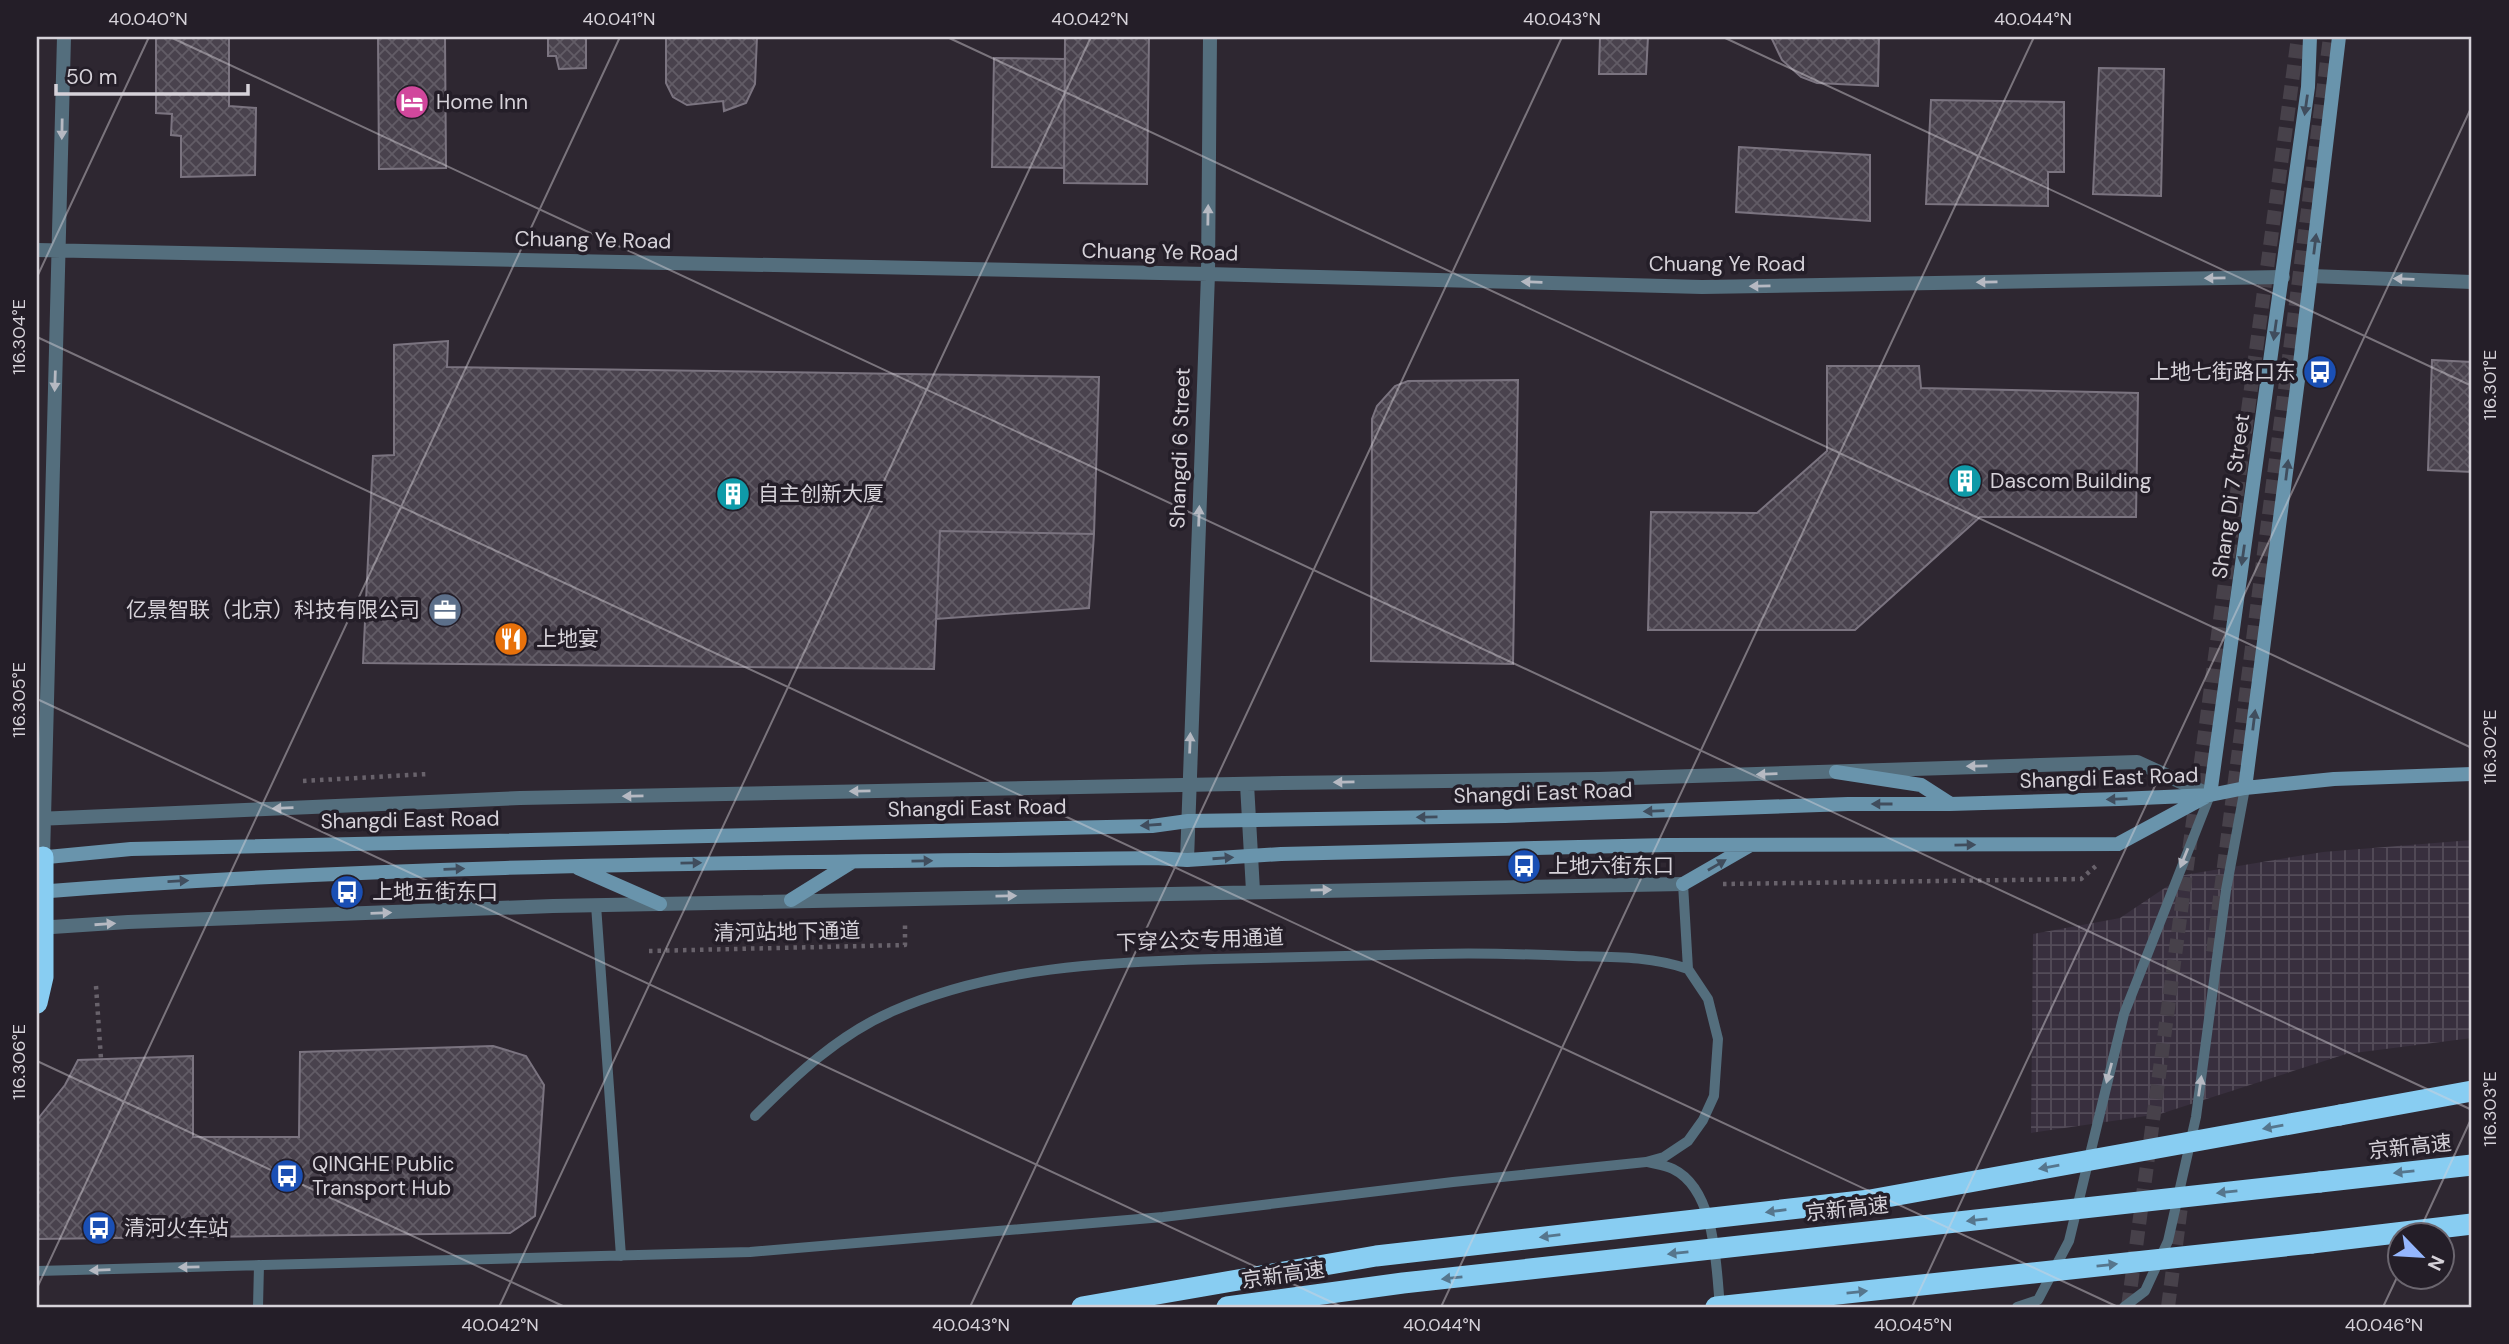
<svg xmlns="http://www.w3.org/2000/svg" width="2509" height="1344" font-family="'DM Sans','Noto Sans SC',sans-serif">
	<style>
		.industrial { fill: url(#industrial-grid) }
		.building { fill: url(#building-cross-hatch); stroke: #7b7480; stroke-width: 2 }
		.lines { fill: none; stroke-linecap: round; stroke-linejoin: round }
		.secondary-tunnel { stroke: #47414a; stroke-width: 14; stroke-dasharray: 14 7; stroke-linecap: butt }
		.path { stroke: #68626b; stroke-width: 4.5; stroke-dasharray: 3.5 5; stroke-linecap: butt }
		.service { stroke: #546e7d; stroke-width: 10 }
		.minor { stroke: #546e7d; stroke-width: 14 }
		.secondary { stroke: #6994ac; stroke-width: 14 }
		.motorway { stroke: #88cdf2; stroke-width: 21 }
		.motorway-bridge { stroke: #88cdf2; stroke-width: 21 }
		.oneway { fill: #404d5d }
		.oneway2 { fill: #b6b9c2 }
		.oneway3 { fill: #56768d }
		.ticks { fill: none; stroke: #d6d2d9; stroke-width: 2; stroke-opacity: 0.45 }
		.labels { text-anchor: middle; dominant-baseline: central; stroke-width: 7; stroke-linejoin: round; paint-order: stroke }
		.poi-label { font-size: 21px; fill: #d6d2d9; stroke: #241e28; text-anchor: start }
		.street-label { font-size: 21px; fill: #d6d2d9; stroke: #241e28 }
		.neatline { fill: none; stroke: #d6d2d9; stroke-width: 2.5 }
		.ticks-label { font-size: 18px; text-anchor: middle; fill: #d6d2d9 }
	</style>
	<defs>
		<pattern id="industrial-grid" width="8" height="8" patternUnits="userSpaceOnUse" patternTransform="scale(1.75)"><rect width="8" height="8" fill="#382f3e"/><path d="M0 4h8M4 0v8" fill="none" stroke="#544c59"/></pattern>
		<pattern id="building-cross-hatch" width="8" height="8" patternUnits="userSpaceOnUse" patternTransform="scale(1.75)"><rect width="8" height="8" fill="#49424d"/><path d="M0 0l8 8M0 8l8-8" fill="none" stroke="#625c66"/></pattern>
	</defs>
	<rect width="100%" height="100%" fill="#2e2731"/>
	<path class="industrial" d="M2472 840V1038L2346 1054 2160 1114 2031 1133 2033 934 2120 918 2184 875 2323 852Z"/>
	<path class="building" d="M156 37H229V106L256 108 255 175 181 177V136L171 135 172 114 156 113Z
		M378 37H445L446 168 379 169Z
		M548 37H586V68L559 69 556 56H548Z
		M666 37H757L755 84 746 103 724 111 723 101 687 105 673 97 666 83Z
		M1065 37H1149L1147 184 1064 183Z
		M1600 37H1648L1646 74H1599Z
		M1771 37H1879L1878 86 1817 83 1801 77 1782 60Z
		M994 58 1065 59 1064 168 992 167Z
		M2099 68 2164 69 2161 196 2093 194Z
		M1931 100 2064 102V172H2048V206L1926 204Z
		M1739 147 1870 155V221L1736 212Z
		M448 341 447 367 1099 377 1094 534 940 531 934 669 363 663 373 456 394 455V345Z
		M2432 360 2472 362V472L2428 470Z
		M1827 366H1919L1921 388 2138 393 2136 517H1980L1855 630H1648L1651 512 1757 513 1827 451Z
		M1518 380 1513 664 1371 661 1372 419 1377 406 1395 386 1408 381Z
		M940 531 1094 534 1089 608 936 619Z
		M493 1046 526 1056 544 1085 535 1216 510 1233 37 1239V1120L65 1085 78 1060 193 1056V1137H299L300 1052Z"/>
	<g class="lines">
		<path class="secondary-tunnel" d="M2213 952 2330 37
			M2128 1307 2298 37
			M2168 1307 2183 1191"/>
		<path class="path" d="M303 781 428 774
			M1723 884 2081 879 2097 865
			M649 951 905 945V925
			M96 986 101 1059"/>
		<path class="service" d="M596 905 621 1256
			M755 1116C796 1075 838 1035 893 1011 993 967 1106 962 1214 959 1286 957 1358 955 1431 954 1478 953 1526 954 1573 956 1612 957 1651 956 1688 969
			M1647 1162C1655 1164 1665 1165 1673 1169 1716 1190 1716 1266 1720 1307
			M37 1271 750 1252 1163 1217 1453 1182 1646 1162 1664 1157 1688 1141 1703 1120 1714 1096 1718 1039 1708 999 1688 969 1683 884
			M258 1307 259 1265
			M2017 1307 2038 1300 2069 1241 2124 1014 2210 795
			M2124 1307 2145 1291 2168 1241 2196 1117 2226 890 2245 788"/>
		<path class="minor" d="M37 250 1208 274 1702 287 2283 277
			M2311 276 2472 282
			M1247 784 1253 891
			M37 819 520 798 1283 783 1598 779 2137 762 2210 795
			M43 857 64 37
			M1187 860 1208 274 1210 37
			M37 928 128 922 553 906 1683 884"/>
		<path class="secondary" d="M1836 772 1921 785 1949 803
			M2245 788 2299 372 2339 37
			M2210 795 2308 87 2310 37
			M37 858 131 849 1152 826 1188 821 1505 816 1848 804H1950L2119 799 2210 795 2245 788 2334 779 2472 774
			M578 868 660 904
			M1683 884 1749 846
			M37 892C409 862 782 863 1155 858L1187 860 1281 854 1667 845 2118 844 2205 797
			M791 900 852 862"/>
		<path class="motorway" d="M37 1003 43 977V857
			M2340 1115 2472 1091
			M2320 1182 2472 1165
			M2312 1243 2472 1224"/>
		<path class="motorway-bridge" d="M1082 1307 1376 1256 1870 1200 2340 1115
			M1227 1307 1403 1283 2320 1182
			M1716 1307 2312 1243"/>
	</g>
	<defs><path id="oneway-solid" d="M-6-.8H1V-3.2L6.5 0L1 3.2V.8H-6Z" transform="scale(1.75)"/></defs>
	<g class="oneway">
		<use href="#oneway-solid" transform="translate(2306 105) rotate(98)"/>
		<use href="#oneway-solid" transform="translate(2315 244) rotate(-83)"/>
		<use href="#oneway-solid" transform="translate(2275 330) rotate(98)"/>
		<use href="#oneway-solid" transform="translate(2287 470) rotate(-83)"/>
		<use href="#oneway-solid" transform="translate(2243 555) rotate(98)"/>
		<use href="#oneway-solid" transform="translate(2254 720) rotate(-83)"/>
		<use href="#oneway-solid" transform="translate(2117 799) rotate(178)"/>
		<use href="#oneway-solid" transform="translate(1882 804) rotate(-180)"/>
		<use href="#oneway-solid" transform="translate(1654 811) rotate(178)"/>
		<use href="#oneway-solid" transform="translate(1427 817) rotate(179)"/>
		<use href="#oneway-solid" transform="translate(1151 825) rotate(176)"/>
		<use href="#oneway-solid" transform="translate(1965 845) rotate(-1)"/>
		<use href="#oneway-solid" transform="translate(1223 858) rotate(-4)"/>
		<use href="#oneway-solid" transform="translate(922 861) rotate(-1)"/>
		<use href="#oneway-solid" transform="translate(691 863) rotate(-1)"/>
		<use href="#oneway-solid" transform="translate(1717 865) rotate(-30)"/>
		<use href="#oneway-solid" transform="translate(454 869) rotate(-2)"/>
		<use href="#oneway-solid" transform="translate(178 881) rotate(-3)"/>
	</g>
	<g class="oneway2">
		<use href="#oneway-solid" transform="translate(62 129) rotate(91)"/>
		<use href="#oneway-solid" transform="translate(1208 215) rotate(-89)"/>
		<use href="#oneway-solid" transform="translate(2215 278) rotate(179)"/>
		<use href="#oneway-solid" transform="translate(2404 279) rotate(-178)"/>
		<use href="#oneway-solid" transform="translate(1532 282) rotate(-178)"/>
		<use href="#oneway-solid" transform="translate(1987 282) rotate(179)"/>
		<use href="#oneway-solid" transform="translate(1760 286) rotate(179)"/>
		<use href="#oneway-solid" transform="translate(55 381) rotate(92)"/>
		<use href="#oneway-solid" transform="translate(1199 516) rotate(-88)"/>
		<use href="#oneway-solid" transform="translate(1190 743) rotate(-88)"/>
		<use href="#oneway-solid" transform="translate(1977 766) rotate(179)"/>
		<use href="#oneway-solid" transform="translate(1767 774) rotate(178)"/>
		<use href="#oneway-solid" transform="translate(1344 782) rotate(179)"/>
		<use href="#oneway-solid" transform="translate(860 791) rotate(179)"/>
		<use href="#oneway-solid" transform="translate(633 796) rotate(179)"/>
		<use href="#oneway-solid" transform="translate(283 808) rotate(178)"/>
		<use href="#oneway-solid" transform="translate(2184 858) rotate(112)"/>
		<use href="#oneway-solid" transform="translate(1321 890) rotate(-1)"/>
		<use href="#oneway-solid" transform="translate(1006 896) rotate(-1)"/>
		<use href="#oneway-solid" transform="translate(381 913) rotate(-2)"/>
		<use href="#oneway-solid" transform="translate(105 924) rotate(-4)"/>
		<use href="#oneway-solid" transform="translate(2109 1073) rotate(105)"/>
		<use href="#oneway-solid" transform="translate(2200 1086) rotate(-82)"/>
		<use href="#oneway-solid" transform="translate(189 1267) rotate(179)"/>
		<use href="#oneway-solid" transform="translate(100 1270) rotate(178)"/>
	</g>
	<g class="oneway3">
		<use href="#oneway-solid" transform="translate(2273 1127) rotate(170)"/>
		<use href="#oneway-solid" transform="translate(2049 1167) rotate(170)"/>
		<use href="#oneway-solid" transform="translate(2404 1172) rotate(174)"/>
		<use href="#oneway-solid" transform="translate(2227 1192) rotate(174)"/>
		<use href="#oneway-solid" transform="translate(1776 1211) rotate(173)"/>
		<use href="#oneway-solid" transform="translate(1977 1220) rotate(174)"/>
		<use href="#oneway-solid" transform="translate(1550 1236) rotate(173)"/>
		<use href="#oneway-solid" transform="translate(1678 1253) rotate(174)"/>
		<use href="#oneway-solid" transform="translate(2107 1265) rotate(-6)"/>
		<use href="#oneway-solid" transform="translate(1452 1278) rotate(174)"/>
		<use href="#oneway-solid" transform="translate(1857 1292) rotate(-6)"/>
	</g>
	<path class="ticks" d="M170 37 2472 1110M947 37 2472 748M1723 37 2472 386M37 277 149 37M37 337 2118 1307M37 699 1342 1307M37 1061 565 1307M2417 1236 2472 1117M37 1288 620 37M499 1307 1091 37M970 1307 1562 37M1441 1307 2034 37M1912 1307 2472 106M2383 1307 2400 1271"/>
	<defs>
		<g id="hotel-disc" transform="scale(1.75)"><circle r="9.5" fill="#d1479c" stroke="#241e28"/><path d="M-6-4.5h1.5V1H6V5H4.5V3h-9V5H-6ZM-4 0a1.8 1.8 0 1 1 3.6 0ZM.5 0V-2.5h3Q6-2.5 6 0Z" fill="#fff"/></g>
		<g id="bus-disc" transform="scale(1.75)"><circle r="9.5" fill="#1a4fb4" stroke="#241e28"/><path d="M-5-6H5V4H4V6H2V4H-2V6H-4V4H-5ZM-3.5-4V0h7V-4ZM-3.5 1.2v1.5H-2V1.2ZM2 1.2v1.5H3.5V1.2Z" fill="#fff"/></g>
		<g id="building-disc" transform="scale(1.75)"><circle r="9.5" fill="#0f9aa8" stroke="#241e28"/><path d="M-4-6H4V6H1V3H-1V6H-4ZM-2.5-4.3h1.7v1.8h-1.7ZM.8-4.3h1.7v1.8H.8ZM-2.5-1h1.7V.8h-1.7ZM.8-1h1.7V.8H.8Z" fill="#fff"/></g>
		<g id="office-disc" transform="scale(1.75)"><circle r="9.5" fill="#5c6f8a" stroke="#241e28"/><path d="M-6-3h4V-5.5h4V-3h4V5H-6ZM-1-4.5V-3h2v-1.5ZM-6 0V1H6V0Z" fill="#fff"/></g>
		<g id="restaurant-disc" transform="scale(1.75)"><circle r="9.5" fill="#e8710a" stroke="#241e28"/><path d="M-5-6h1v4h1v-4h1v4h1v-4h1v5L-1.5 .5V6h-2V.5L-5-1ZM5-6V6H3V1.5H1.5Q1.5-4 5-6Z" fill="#fff"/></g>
	</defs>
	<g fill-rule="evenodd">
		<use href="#hotel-disc" x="412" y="102"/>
		<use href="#bus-disc" x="2320" y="372"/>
		<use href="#building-disc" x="1965" y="481"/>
		<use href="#building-disc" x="733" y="494"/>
		<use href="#office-disc" x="445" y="610"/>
		<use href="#restaurant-disc" x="511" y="639"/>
		<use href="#bus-disc" x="1524" y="866"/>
		<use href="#bus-disc" x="347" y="892"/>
		<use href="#bus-disc" x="287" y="1176"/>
		<use href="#bus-disc" x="99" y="1228"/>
	</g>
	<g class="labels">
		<g class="poi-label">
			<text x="436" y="102">Home Inn</text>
			<text x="2296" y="372" text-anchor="end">上地七街路口东</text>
			<text x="1990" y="481">Dascom Building</text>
			<text x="758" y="494">自主创新大厦</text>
			<text x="420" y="610" text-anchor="end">亿景智联（北京）科技有限公司</text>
			<text x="536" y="639">上地宴</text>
			<text x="1548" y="866">上地六街东口</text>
			<text x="372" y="892">上地五街东口</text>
			<text x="312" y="1164">QINGHE Public<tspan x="312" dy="24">Transport Hub</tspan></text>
			<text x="124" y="1228">清河火车站</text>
		</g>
		<g class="street-label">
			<text transform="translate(593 240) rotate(1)">Chuang Ye Road</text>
			<text transform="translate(1160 252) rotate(1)">Chuang Ye Road</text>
			<text x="1727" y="264">Chuang Ye Road</text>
			<text transform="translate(1180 448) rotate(-88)">Shangdi 6 Street</text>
			<text transform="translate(2231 496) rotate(-82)">Shang Di 7 Street</text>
			<text transform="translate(2109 778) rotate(-2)">Shangdi East Road</text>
			<text transform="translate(1543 793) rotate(-2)">Shangdi East Road</text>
			<text transform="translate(977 808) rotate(-1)">Shangdi East Road</text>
			<text transform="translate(410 820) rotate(-1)">Shangdi East Road</text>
			<text transform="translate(787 932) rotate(-1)">清河站地下通道</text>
			<text transform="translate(1200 940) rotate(-2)">下穿公交专用通道</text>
			<text transform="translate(2410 1147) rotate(-6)">京新高速</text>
			<text transform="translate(1847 1209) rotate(-6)">京新高速</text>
			<text transform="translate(1283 1275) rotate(-8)">京新高速</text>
		</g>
	</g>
	<rect width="2509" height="1344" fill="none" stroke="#241e28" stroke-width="77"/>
	<g transform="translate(2421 1256) rotate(115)"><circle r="33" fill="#241e28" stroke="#6b666f" stroke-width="2"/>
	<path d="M0-5L12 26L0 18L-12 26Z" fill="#95b7fd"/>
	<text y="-10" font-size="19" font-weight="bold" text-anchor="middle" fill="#d6d2d9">N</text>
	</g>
	<path d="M56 84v10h192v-10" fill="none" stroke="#d6d2d9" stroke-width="3.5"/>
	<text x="66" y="84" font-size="21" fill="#d6d2d9" stroke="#241e28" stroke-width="5" paint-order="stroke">50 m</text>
	<rect x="38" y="38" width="2432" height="1268" class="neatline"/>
	<g class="ticks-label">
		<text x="148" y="25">40.040°N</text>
		<text x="619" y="25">40.041°N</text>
		<text x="1090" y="25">40.042°N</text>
		<text x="1562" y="25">40.043°N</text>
		<text x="2033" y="25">40.044°N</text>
		<text transform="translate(19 337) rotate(-90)" y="6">116.304°E</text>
		<text transform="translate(2490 385) rotate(-90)" y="6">116.301°E</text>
		<text transform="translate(19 700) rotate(-90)" y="6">116.305°E</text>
		<text transform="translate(2490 747) rotate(-90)" y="6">116.302°E</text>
		<text transform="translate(19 1062) rotate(-90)" y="6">116.306°E</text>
		<text transform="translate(2490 1109) rotate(-90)" y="6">116.303°E</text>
		<text x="500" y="1331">40.042°N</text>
		<text x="971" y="1331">40.043°N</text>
		<text x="1442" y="1331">40.044°N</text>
		<text x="1913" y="1331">40.045°N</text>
		<text x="2384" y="1331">40.046°N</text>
	</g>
</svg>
